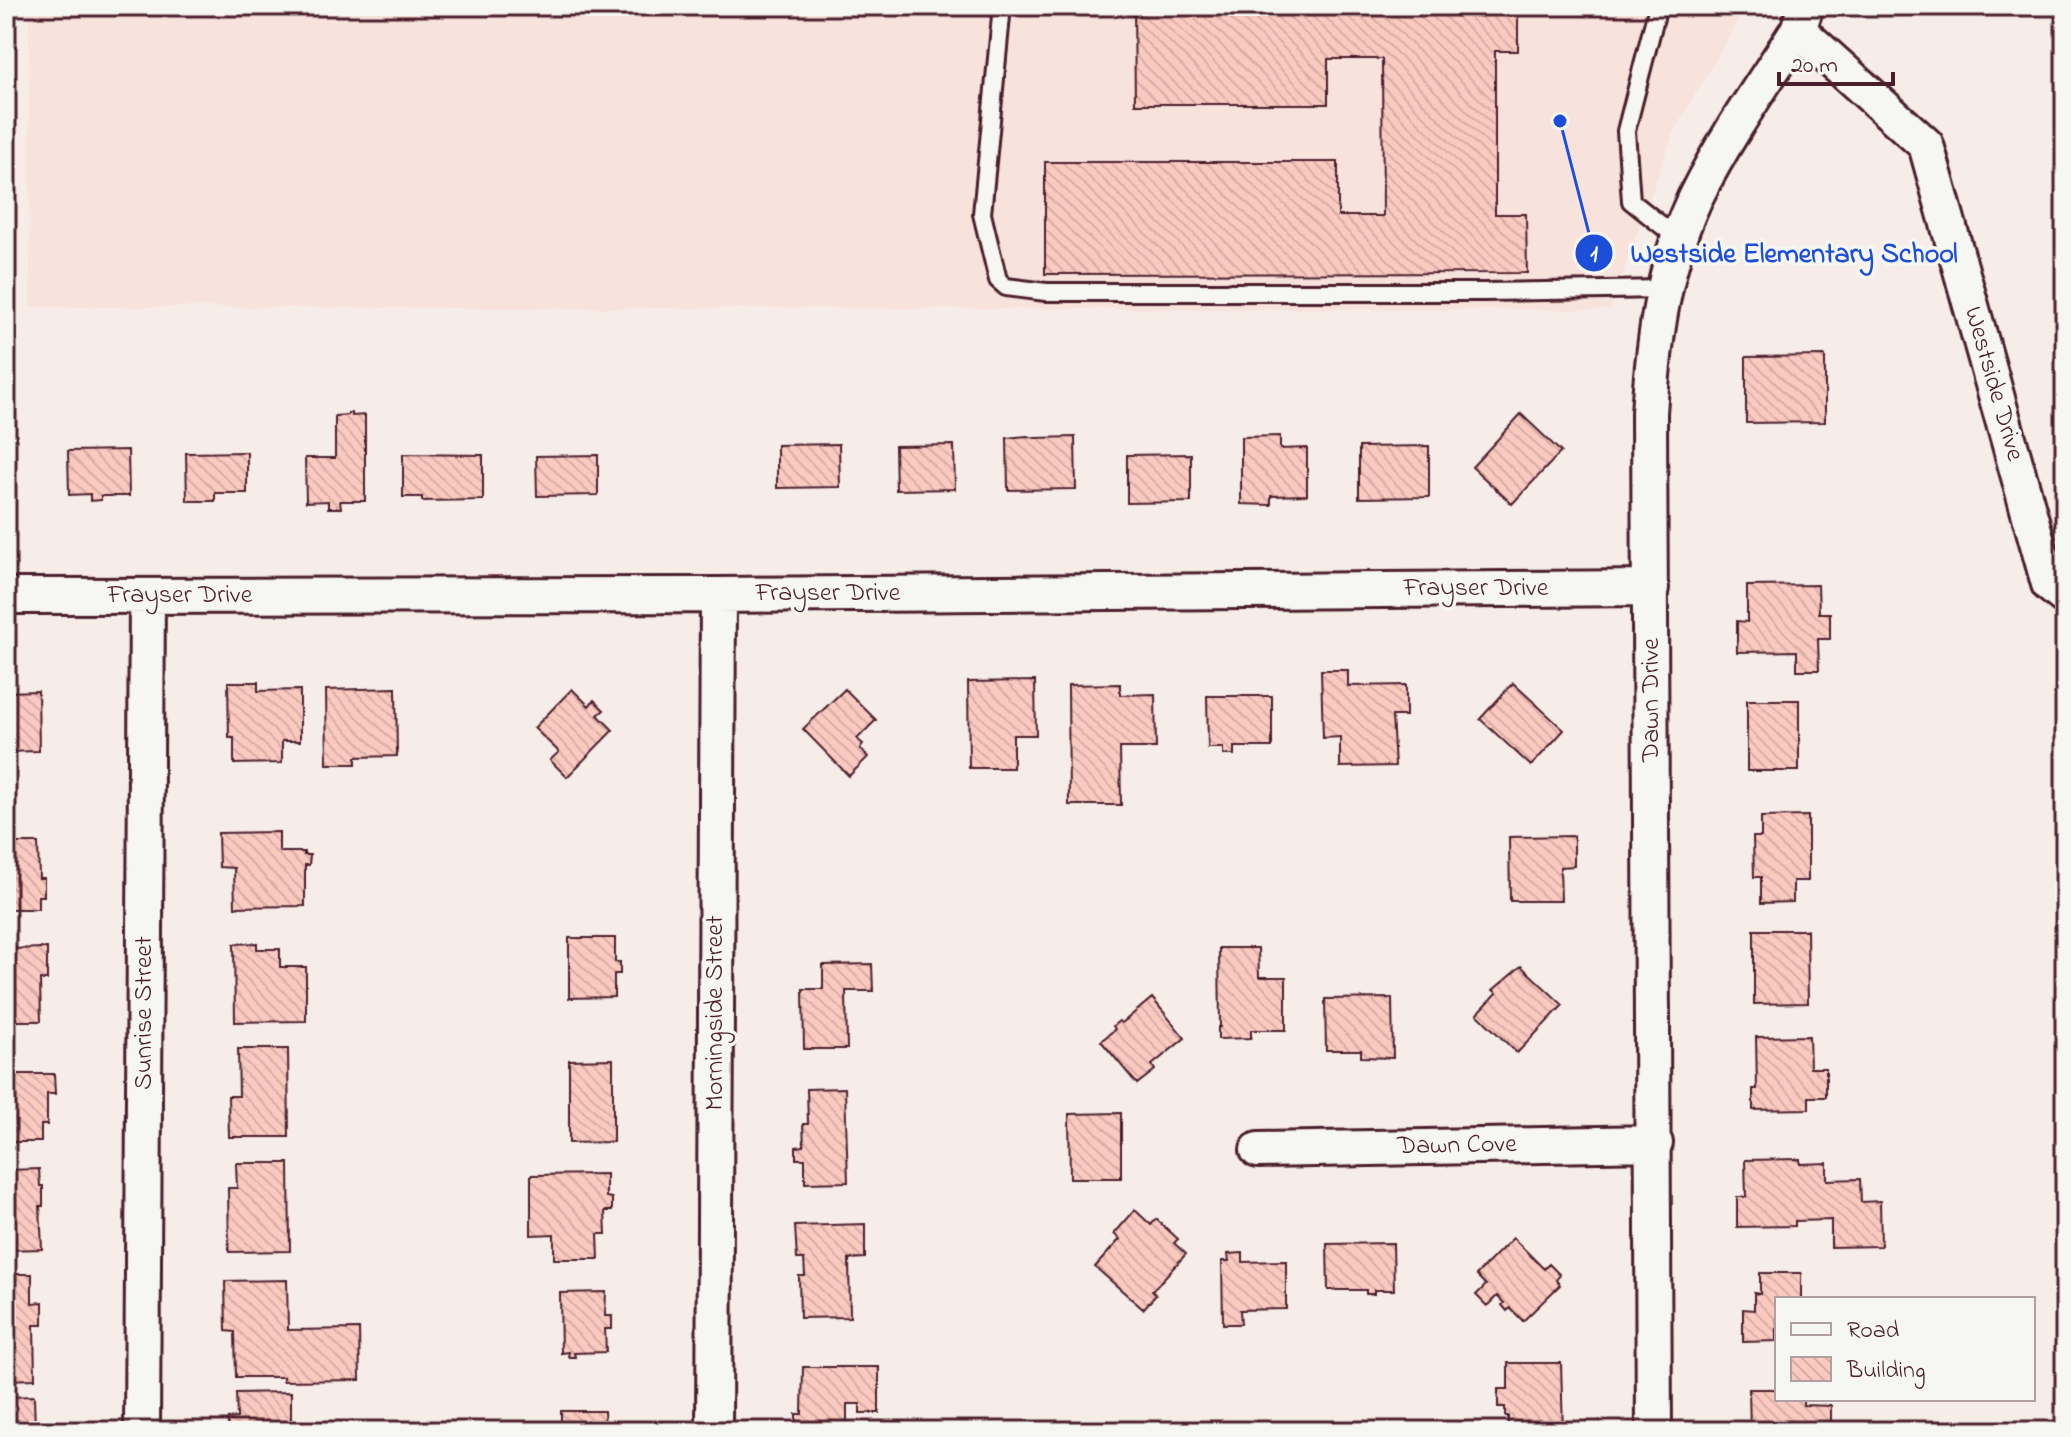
<svg xmlns="http://www.w3.org/2000/svg" width="2071" height="1437" font-family="'Indie Flower',sans-serif">
	<style>
		.built { fill: #f8e2dc }
		.building { fill: url(#building-back-hatch); stroke: #4a1f2b; stroke-width: 2 }
		.lines { fill: none; stroke-linecap: round; stroke-linejoin: round }
		.lane-casing { stroke: #4a1f2b; stroke-width: 22 }
		.street-casing { stroke: #4a1f2b; stroke-width: 40 }
		.lane { stroke: #f6f6f2; stroke-width: 16 }
		.street { stroke: #f6f6f2; stroke-width: 34 }
		.labels { text-anchor: middle; dominant-baseline: central; stroke-width: 7; stroke-linejoin: round; paint-order: stroke }
		.street-label { font-size: 26px; fill: #4a1f2b; stroke: #f6f6f2 }
		.leader { fill: none; stroke: #1d4ed8; stroke-width: 3 }
		.callout-dot { fill: #1d4ed8; stroke: #f6f6f2; stroke-width: 3 }
		.mark-label { font-size: 24px; text-anchor: middle; font-weight: bold; fill: #fff }
		.callout-label { font-size: 28px; text-anchor: middle; font-weight: bold; fill: #1d4ed8; stroke: #f6f6f2; stroke-width: 7; stroke-linejoin: round; paint-order: stroke }
	</style>
	<defs>
		<pattern id="building-back-hatch" width="6" height="6" patternUnits="userSpaceOnUse" patternTransform="scale(2)"><rect width="6" height="6" fill="#facac1"/><path d="M-1 5l2 2M0 0l6 6M5-1l2 2" fill="none" stroke="#d8ada6"/></pattern>
	</defs>
	<rect width="100%" height="100%" fill="#f7ede8"/>
	<filter id="ink" filterUnits="userSpaceOnUse"><feTurbulence type="fractalNoise" baseFrequency=".0125" numOctaves="2"/><feDisplacementMap in="SourceGraphic" scale="16" xChannelSelector="R" yChannelSelector="G"/><feConvolveMatrix kernelMatrix="1 2 1 2 8 2 1 2 1" color-interpolation-filters="sRGB"/></filter>
	<g filter="url(#ink)">
		<path class="built" d="M29 6H1747L1674 131 1610 310 30 307Z"/>
		<path class="building" d="M1134 6H1518V51H1495V214H1526L1527 273 1045 274V162H1338V216H1383L1382 59H1328V104H1135Z
			M1825 356V422L1746 423V357Z
			M348 413H352V416L365 415V501H340L341 508H328V501L306 502 305 458H335V416L348 415Z
			M1521 414 1561 452 1512 504 1472 467Z
			M1027 436 1035 438 1075 437 1076 489 1008 490 1007 438Z
			M1280 436V449L1307 448V495L1271 496V505L1241 504V437Z
			M839 444 840 487 777 488V445Z
			M954 445 955 489 896 490 895 446Z
			M1429 446V497L1359 498V447Z
			M128 450 129 496H101V500L90 501V494L69 495 68 451Z
			M247 452V493H215V501H187L186 453Z
			M403 454 483 455V500L422 501V497H403Z
			M1191 454V502L1127 503V455Z
			M598 455V495L537 496 536 456Z
			M1818 585 1819 613H1830V639H1818L1819 670H1797V651L1737 652V621L1747 622V586Z
			M1321 670H1348V686L1406 685V716H1392L1395 766 1340 767V737L1323 738Z
			M1035 681 1036 735H1013V768H969L968 682Z
			M228 682H258V691L300 690V741H282V763L234 764V738H229Z
			M1513 683 1564 730 1531 766 1480 719Z
			M1120 684V695L1155 694 1156 748H1120L1121 805H1069L1068 685Z
			M396 688 397 756 356 757V764H327L326 690Z
			M572 689 589 706 594 700 604 710 598 715 613 730 567 777 550 760 559 752 534 728Z
			M845 689 876 720 857 739 863 744 860 748 868 757 849 776 803 729Z
			M38 691 39 751 6 752V692Z
			M1207 696H1272V747H1234V755H1223V748H1208Z
			M1747 700H1799V771H1747Z
			M1808 816V881H1793V902L1761 903V877H1754L1753 837H1761V817Z
			M279 832V852H304V855H310L309 865H305V906L235 907 234 868 219 867 218 833Z
			M1574 836V866L1560 867 1561 901H1510L1509 837Z
			M6 843H38L39 878H44V896H38V909H6Z
			M1754 930H1807L1808 1003 1754 1004Z
			M569 938H615V962H620V974H614V997L569 998Z
			M257 943V949H280V967H306V1021L235 1022 234 944Z
			M47 948V980H40L41 1021H6V949Z
			M1219 948H1258L1259 977H1286V1030H1251V1038L1218 1039V1027H1220Z
			M872 964 873 991H846L847 1049H804L803 989H823V965Z
			M1521 966 1563 1005 1517 1053 1477 1014 1497 993 1493 990Z
			M1152 998 1185 1038 1152 1065 1155 1070 1137 1084 1101 1041 1115 1029 1113 1026 1119 1021 1122 1023Z
			M1392 998 1393 1058 1361 1057V1050H1326L1325 999Z
			M1809 1036 1810 1068H1826V1097H1809V1109L1753 1110V1089H1757L1756 1037Z
			M238 1049H288L289 1137H229L228 1096H239Z
			M613 1059V1142L569 1143V1060Z
			M6 1074H54L55 1094H47V1125H41V1142H6Z
			M845 1088 848 1182 805 1183V1159H796V1147L804 1146 803 1124H808L807 1089Z
			M1121 1113V1178H1070L1069 1114Z
			M1800 1159V1164L1827 1163V1180L1860 1179 1861 1202 1880 1201 1881 1246 1831 1247V1220L1795 1221V1226L1737 1227V1197H1746L1745 1160Z
			M236 1163H289L290 1251 229 1252 228 1188H237Z
			M39 1169 40 1186H43V1206H40L42 1249 6 1250V1170Z
			M606 1174V1197L612 1198V1211H605L606 1234H598L599 1259H554V1234L531 1235V1175Z
			M1135 1210 1151 1225 1156 1219 1178 1239 1174 1243 1186 1254 1152 1291 1156 1295 1143 1309 1095 1267 1120 1239 1114 1234Z
			M865 1224V1258L849 1259 850 1317 800 1318 799 1276H805L804 1259H797L795 1226Z
			M1513 1238 1544 1269 1549 1264 1560 1275 1556 1280 1560 1285 1523 1321 1510 1308 1507 1311 1502 1305 1504 1303 1497 1296 1487 1306 1476 1295 1486 1285 1476 1275Z
			M1393 1243 1394 1290H1374V1294H1366V1290H1328L1327 1244Z
			M1243 1253V1262L1286 1261V1309L1240 1310 1241 1324H1223L1222 1261H1229L1228 1254Z
			M1760 1273H1801V1299H1777V1341L1743 1342V1309L1754 1310V1293L1760 1294Z
			M6 1274H32V1303L43 1302V1325H34L35 1379 6 1380Z
			M287 1280 288 1330 359 1329 360 1380 283 1381V1377H236L235 1332 226 1331 225 1281Z
			M606 1292 605 1316H612V1329H605L606 1352 574 1353 575 1357H568L569 1352 561 1353 560 1293Z
			M1508 1363H1561L1563 1431H1508V1416H1505V1407H1498V1389H1508Z
			M803 1367H879V1413H860V1404H847V1431H796V1414H802Z
			M1749 1389H1777V1399H1803V1405L1831 1406V1431H1750Z
			M291 1392V1431H228V1419L237 1418 236 1393Z
			M34 1396 35 1431H6V1397Z
			M561 1411H604L605 1431H561Z"/>
		<g class="lines">
			<g class="lane-casing">
				<path id="lane" d="M1002 6 982 214 998 280 1006 287 1046 292H1483L1665 289
					M1658 6 1626 131 1631 201 1680 240"/>
			</g>
			<g class="street-casing">
				<path id="street" d="M1798 30 1926 145 2049 584 2065 597
					M6 596 718 595 1651 588
					M1258 1150 1655 1143
					M142 1431 147 596
					M714 1431 718 595
					M1654 1431 1649 413C1654 339 1663 265 1695 198 1724 139 1763 84 1798 30L1806 6"/>
			</g>
			<use href="#lane" class="lane"/>
			<use href="#street" class="street"/>
		</g>
	</g>
	<g class="labels">
		<g class="street-label">
			<text transform="translate(1993 384) rotate(74)">Westside Drive</text>
			<text x="1476" y="589">Frayser Drive</text>
			<text x="828" y="594">Frayser Drive</text>
			<text x="180" y="596">Frayser Drive</text>
			<text transform="translate(1652 700) rotate(-90)">Dawn Drive</text>
			<text transform="translate(145 1013) rotate(-90)">Sunrise Street</text>
			<text transform="translate(716 1013) rotate(-90)">Morningside Street</text>
			<text transform="translate(1457 1146) rotate(-1)">Dawn Cove</text>
		</g>
	</g>
	<path class="leader" d="M1560 121L1594 253"/>
	<g class="callout-dot">
		<circle cx="1560" cy="121" r="8"/>
		<circle cx="1594" cy="253" r="20"/>
	</g>
	<g class="mark-label">
		<text x="1594" y="261">1</text>
	</g>
	<g class="callout-label">
		<text x="1794" y="262">Westside Elementary School</text>
	</g>
	<rect width="2071" height="1437" fill="none" stroke="#f6f6f2" stroke-width="32"/>
	<rect x="16" y="16" width="2039" height="1405" fill="none" stroke="#4a1f2b" stroke-width="3" filter="url(#ink)"/>
	<rect x="1775" y="1297" width="260" height="104" fill="#f6f6f2" stroke="#b1a0a2" stroke-width="2"/>
	<rect x="1791" y="1323" width="40" height="12" fill="#f6f6f2" stroke="#b1a0a2" stroke-width="2"/>
	<text x="1847" y="1337" font-size="24" fill="#4a1f2b">Road</text>
	<rect x="1791" y="1357" width="40" height="24" fill="url(#building-back-hatch)" stroke="#b1a0a2" stroke-width="2"/>
	<text x="1847" y="1377" font-size="24" fill="#4a1f2b">Building</text>
	<path d="M1779 72v12h114v-12" fill="none" stroke="#4a1f2b" stroke-width="4"/>
	<text x="1791" y="72" font-size="24" fill="#4a1f2b" stroke="#f6f6f2" stroke-width="6" paint-order="stroke">20 m</text>
</svg>
